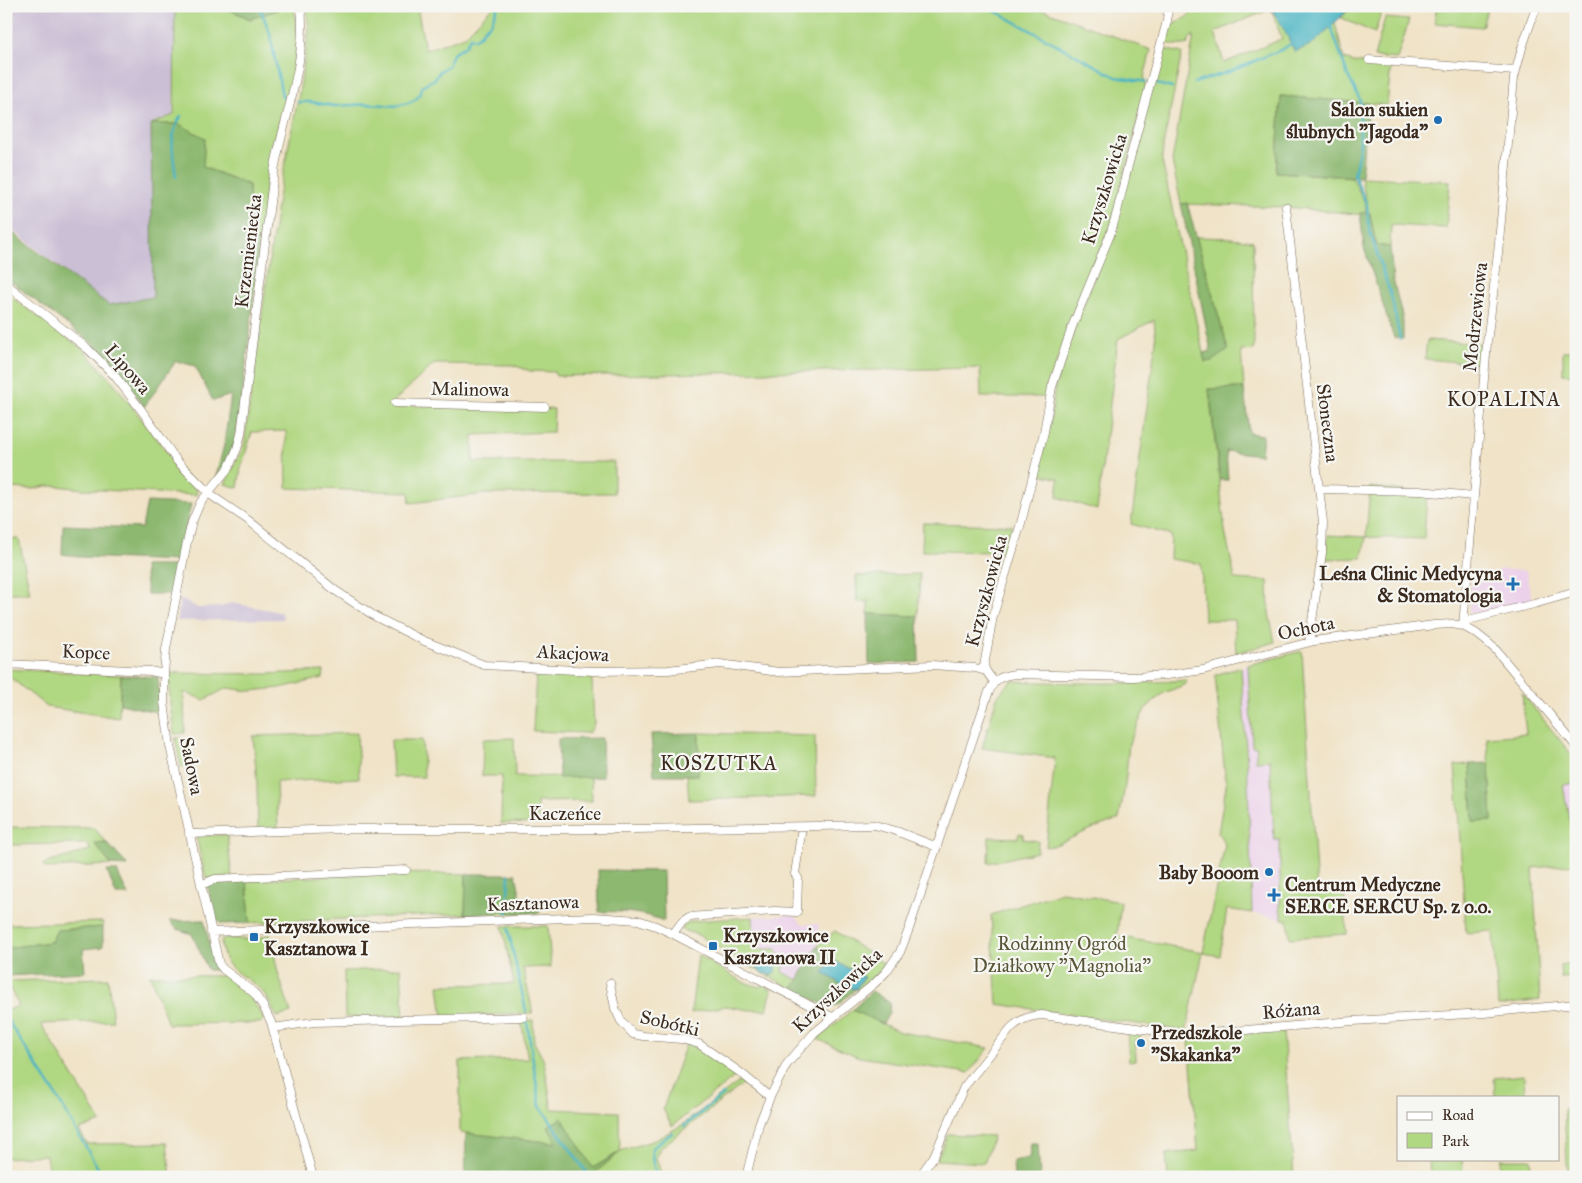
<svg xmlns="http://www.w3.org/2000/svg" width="1582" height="1183" font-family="'IM FELL Great Primer',serif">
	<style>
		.built { fill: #ecd1ea }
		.industrial { fill: #cbbfd5 }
		.green { fill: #b0d781; stroke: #768050; fill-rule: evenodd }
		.forest { fill: #8cb86f; stroke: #647146 }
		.water { fill: #46b3c2; stroke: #406e70 }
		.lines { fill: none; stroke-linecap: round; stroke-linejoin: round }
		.stream { stroke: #46b3c2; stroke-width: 2.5 }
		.minor-casing { stroke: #7a6b59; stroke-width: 9 }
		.minor { stroke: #fff; stroke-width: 8 }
		.poi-dot { fill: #1f6fb2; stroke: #f6f6f2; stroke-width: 2 }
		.labels { text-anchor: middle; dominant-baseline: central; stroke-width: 4.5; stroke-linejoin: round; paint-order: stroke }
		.poi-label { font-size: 19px; font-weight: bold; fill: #3b2a1e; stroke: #f6f6f2; text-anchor: start }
		.street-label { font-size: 19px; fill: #3b2a1e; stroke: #f6f6f2 }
		.park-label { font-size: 19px; fill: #585537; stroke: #f6f6f2 }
		.neighbourhood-label { font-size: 20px; letter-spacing: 1px; fill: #3b2a1e; stroke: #f6f6f2 }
	</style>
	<rect width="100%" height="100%" fill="#f6f6f2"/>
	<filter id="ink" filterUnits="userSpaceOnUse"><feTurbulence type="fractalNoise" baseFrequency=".02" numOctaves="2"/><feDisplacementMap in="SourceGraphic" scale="10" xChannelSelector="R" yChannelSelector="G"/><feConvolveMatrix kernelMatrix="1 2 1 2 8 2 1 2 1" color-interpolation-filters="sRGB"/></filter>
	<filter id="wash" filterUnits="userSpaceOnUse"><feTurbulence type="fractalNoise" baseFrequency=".0096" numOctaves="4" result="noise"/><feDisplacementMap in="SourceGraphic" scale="20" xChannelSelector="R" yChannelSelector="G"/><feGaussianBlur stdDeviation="1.12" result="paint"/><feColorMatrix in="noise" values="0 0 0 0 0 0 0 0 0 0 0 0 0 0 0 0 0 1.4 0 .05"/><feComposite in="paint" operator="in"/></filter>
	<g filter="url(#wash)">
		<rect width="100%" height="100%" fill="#f0e3c7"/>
		<path class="built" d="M1499 569 1526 571 1532 601 1481 613H1469L1472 572 1498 573Z
			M1273 657 1288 920 1252 913 1248 781 1241 667Z
			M1576 783V856L1563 785Z
			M795 915 802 924H819L817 946 799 980 782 972 785 965 777 949H755L753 917Z"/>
		<path class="industrial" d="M6 6H176L173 115 151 123 154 297 109 306 6 225Z
			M180 599 198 608 221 607 231 603 270 610 282 613 283 619 177 621Z"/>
		<path class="green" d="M175 6H222L250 19 277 10V6H294L298 38 291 89 281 113 266 184 260 242H251L249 185 203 167 179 124H151L174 115Z
			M306 6H417L425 50 465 36 493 6H1033L1151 50 1144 78 1146 88 1110 228 1080 297 1044 397H981L980 368 556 376 554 372 530 371 513 365 434 364 390 405 554 409 553 432 473 435V462H614V493L486 494 410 503 409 492 287 488 286 431 252 432 241 468 238 488 225 484 244 446 278 198 299 94 309 29Z
			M1195 6H1275L1271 9 1280 22 1326 31 1335 23 1344 59 1353 62 1391 65 1387 105 1281 96 1276 172 1352 177 1366 205 1365 215 1287 207 1181 204 1172 161 1194 35 1190 38 1188 44C1181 46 1171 46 1165 41 1171 23 1169 27 1185 18 1189 16 1192 10 1195 6ZM1271 9 1282 39 1224 63 1215 32Z
			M1352 6H1371L1382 10 1375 33 1341 18Z
			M1437 6H1488L1482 27 1434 23Z
			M1385 18 1409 20 1397 59 1374 57Z
			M1168 50 1182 53 1163 146 1162 161 1205 362 1228 350 1196 237 1232 238 1253 241 1254 350 1241 351 1244 388 1209 389 1225 531 1235 579 1268 581 1269 613 1275 642 1236 653 1234 620H1204L1201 564 1170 559 1171 535 1131 524 1156 340 1154 320 1118 339 1097 510 1057 497 1059 479 1037 473 1050 425 1055 387 1075 327 1100 263 1162 51Z
			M1361 177 1450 181 1446 228 1391 225 1390 247 1376 245Z
			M6 293 84 350 113 382 197 491 196 495 82 489 57 486H46L34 489 6 488Z
			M1427 340 1482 344 1480 364 1425 359Z
			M1563 351H1576V375L1563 374Z
			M1370 487 1427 494 1424 539 1366 537 1362 558 1325 559 1328 535 1366 537Z
			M923 523 1012 525 1004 552 922 551Z
			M6 539H19L30 593H6Z
			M920 574 918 616 868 614V601L857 602 856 576Z
			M1302 651 1317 891H1344L1347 934 1290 938 1288 920 1282 919 1280 908V840H1274L1270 760 1255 761 1257 747 1252 746 1248 665Z
			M1241 667 1248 781 1252 913 1227 909 1220 956 1203 953 1186 1031 997 1004 991 915 1062 892 1121 902 1117 936 1203 952 1225 844 1218 833 1226 786 1215 675Z
			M6 669 121 675 119 718 47 707 6 674Z
			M324 671 323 678 280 688 250 691 227 688 204 700 184 692 185 733 174 734 170 704 169 673 265 674Z
			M536 673 590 676 592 681 594 724 590 732 585 733 533 731Z
			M1186 680V684L1162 694 1145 709 1129 743 1125 786 1119 819 1094 828 1053 846 1046 847 1055 758 982 748 997 697 1011 681C1069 683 1128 685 1186 680Z
			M1522 693 1576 760V783L1563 785 1576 856V864L1533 868 1540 1000 1498 1006 1493 931 1466 933 1455 765 1470 764 1473 822 1492 821 1487 737 1526 734Z
			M357 733 359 778 276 782 278 828 258 829 257 782 253 736Z
			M699 733 815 736 816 796 689 800 687 775H698Z
			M175 738H182L188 765 181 767Z
			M514 738 515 776 591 777 592 801 537 802 538 824 501 823 502 776H482L483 739Z
			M391 740H422L424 777H393Z
			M6 827 94 828 107 843 95 844 111 865 45 868 43 864 90 850 88 844 6 845Z
			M1019 833 1023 834V839L1038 841 1037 852 988 863 989 837 1018 838Z
			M227 835 232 877 206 879 196 836Z
			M395 873 466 874 465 914 250 923 247 880Z
			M753 917 755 949H776L785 965 782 972 799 980 793 989 749 966 698 935 682 930 684 924 694 921Z
			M103 922V927L57 930 51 942 6 948V924Z
			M502 926H548L551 967 523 968 533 1013 443 1017 439 985 514 984Z
			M835 931 886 965 860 990 856 989 864 977 835 961 817 946Z
			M270 934 278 973 291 1013 277 1017C273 1010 270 1003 266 996 249 973 223 976 221 941L226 937C241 940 256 941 270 934Z
			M698 955 743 982 760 987 762 984 772 990 767 1010H749L726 1006 691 1013Z
			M1576 962V977L1561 978 1560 965Z
			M401 968 404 1017H345L344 971Z
			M150 975 225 976 249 994 264 1019 260 1023 168 1024Z
			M108 978 113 1021 41 1024 101 1122 79 1130 87 1144 167 1143 171 1177H49L46 1155 6 1158V1008L7 1010 19 1006 6 981Z
			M852 1010 900 1032 989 1048 969 1073 859 1057 817 1039Z
			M533 1020 534 1042 544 1061 552 1109 619 1112 620 1151 655 1140 682 1125 743 1079 747 1081 660 1148 656 1157 662 1177H590L616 1154 593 1168 557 1143 460 1133V1061L528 1059 521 1021Z
			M1283 1030 1294 1177H1168L1166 1154 1198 1151 1189 1039Z
			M1127 1032 1140 1034V1039L1135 1040 1136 1060 1129 1061Z
			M686 1044 698 1048 738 1074 672 1126 663 1109Z
			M1524 1075 1525 1097H1495L1494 1078Z
			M1576 1109V1177H1568L1564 1110Z
			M948 1134 993 1136 984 1163 936 1160Z
			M1429 1159H1462L1463 1177H1430Z
			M1500 1159H1531L1532 1175 1564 1173V1177H1501Z"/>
		<path class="forest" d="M222 6H277V10L250 19Z
			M1281 96 1368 103 1361 177 1276 172Z
			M151 124H179L205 138 203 167 249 185 251 241 260 242 242 398 236 440 227 461 215 480 224 445 231 395 213 401 195 366 176 361 144 407 122 375 93 344 6 278V228L109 305 153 297Z
			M1187 203 1228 350 1212 361 1205 362 1203 353 1211 351 1181 204Z
			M1360 213H1370L1376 245 1390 247 1393 279 1403 320V339L1394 338 1364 248Z
			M1244 388 1249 433 1263 435 1261 455 1226 451 1228 480H1220L1209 389Z
			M147 502 191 504 179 561 81 557 62 554 63 525 142 528Z
			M144 566H178L171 594H147Z
			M868 614 918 616 919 662 869 664Z
			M121 675 158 677 161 713 120 704Z
			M699 733 698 775H654L651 734Z
			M602 738 603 777 559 778 558 739Z
			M1489 763 1492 821 1473 822 1470 764Z
			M107 843 128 866 111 865 95 844Z
			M598 870 663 871 664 921C640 912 625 911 599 912Z
			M107 871H117L128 895H116Z
			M466 874H516L522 904 537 905 540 913 465 914Z
			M247 880 250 923 221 924 213 916 208 886 216 882Z
			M204 920 209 942 218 970H208L192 934 177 929 169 921Z
			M103 927V947L83 949 85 972 6 976V948L51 942 57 930Z
			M817 946 835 961 823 972 845 987 856 989 837 1005 828 1007 793 989Z
			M872 991 890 1003 889 1013 883 1024 852 1010Z
			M562 1118 593 1168 620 1152 590 1177H465L466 1133 556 1143 548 1126Z
			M1031 1143H1038L1040 1177H1014L1013 1161 1029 1158Z"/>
		<path class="water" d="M1275 6H1352L1313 44 1295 52 1280 22 1271 9Z
			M760 957C767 956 771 959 776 964V971L773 975 762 973 755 966V960Z
			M835 961 864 977 856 989 845 987 823 972Z"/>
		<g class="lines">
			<path class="stream" d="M259 6 270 33 282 96 284 99
				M986 6 1116 77 1147 82
				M1330 24 1348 76 1360 100V144L1354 175 1367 205 1369 229 1392 299 1400 339
				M1194 83 1231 71 1283 49 1292 43
				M1157 84 1172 88
				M298 102H311L334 106 372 104 396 106 408 103 415 100 420 94 422 87 427 83 435 79 440 71 448 66 453 54 466 45 470 37 475 39 481 34 484 29 491 23 498 6
				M176 177C173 154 168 137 181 116
				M507 913 509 875
				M508 929 526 1011
				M6 1018 54 1092 103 1177
				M527 1022 540 1106 585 1170 588 1177
				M684 1126 724 1094
				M660 1177C652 1169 652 1158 652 1148L672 1133"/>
		</g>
	</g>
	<g filter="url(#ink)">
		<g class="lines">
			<g class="minor-casing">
				<path id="minor" d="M301 6C307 64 284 115 274 171L241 434 237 449 229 467 200 503 192 522 187 542 166 649 164 674V702L170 746 219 964 223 969 254 993 263 1006 271 1022 313 1177
					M1369 60 1515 71
					M1286 207 1323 522 1322 553 1309 642
					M6 284 88 349 115 376 142 411 177 461 212 496 248 520 336 591 376 617 422 640 484 665 593 671 668 670 720 664 779 672 932 665 975 668 986 671
					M395 403 545 407
					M1320 489 1419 491 1474 496
					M1464 621 1534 604 1576 592
					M1463 626 1487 343 1498 253 1514 78 1522 48 1534 13 1539 6
					M6 664 150 671 164 674
					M994 682 986 671 984 666 993 616 1021 523 1044 432 1052 387 1072 327 1110 235 1117 212 1128 166 1167 21 1168 6
					M189 834 345 829H635L875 825 896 831 937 847
					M201 885 215 879 406 870
					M211 932 594 917 638 920 656 926 673 934 832 1017
					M673 934 682 922 689 917 775 911 797 912 798 878 795 874 802 827
					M610 983 615 1008 621 1021 633 1034 643 1036 681 1039 699 1044 741 1073 770 1097
					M273 1028 314 1022 523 1017
					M746 1177 759 1124 770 1097 787 1064 814 1033 875 983 886 972 900 952 909 929 988 694C994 679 1000 676 1015 674L1133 677 1167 675 1203 670 1314 641 1434 625 1452 624 1463 626 1477 634 1487 642 1495 649 1576 746
					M919 1177 934 1156 964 1087 1011 1028C1021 1019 1029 1016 1042 1015L1187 1035 1353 1021 1484 1013 1576 1004"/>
			</g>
			<use href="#minor" class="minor"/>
		</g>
	</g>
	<g class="poi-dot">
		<circle cx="1438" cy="120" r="5"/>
		<path d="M1510.5 576.5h5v5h5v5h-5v5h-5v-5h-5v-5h5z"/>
		<circle cx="1269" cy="872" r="5"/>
		<path d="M1271.5 887.5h5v5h5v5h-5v5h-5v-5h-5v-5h5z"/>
		<rect x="249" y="932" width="10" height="10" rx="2.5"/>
		<rect x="708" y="941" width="10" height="10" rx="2.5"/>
		<circle cx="1141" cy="1043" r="5"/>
	</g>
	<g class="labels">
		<g class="poi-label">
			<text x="1428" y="109" text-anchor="end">Salon sukien<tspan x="1428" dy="22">ślubnych "Jagoda"</tspan></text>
			<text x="1502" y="573" text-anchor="end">Leśna Clinic Medycyna<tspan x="1502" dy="22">&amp; Stomatologia</tspan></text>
			<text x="1259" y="872" text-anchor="end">Baby Booom</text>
			<text x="1285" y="884">Centrum Medyczne<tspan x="1285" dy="22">SERCE SERCU Sp. z o.o.</tspan></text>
			<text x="264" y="926">Krzyszkowice<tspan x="264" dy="22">Kasztanowa I</tspan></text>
			<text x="723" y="935">Krzyszkowice<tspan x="723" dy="22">Kasztanowa II</tspan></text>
			<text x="1151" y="1032">Przedszkole<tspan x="1151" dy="22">"Skakanka"</tspan></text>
		</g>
		<g class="street-label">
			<text transform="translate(1104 189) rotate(-73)">Krzyszkowicka</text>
			<text transform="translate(248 251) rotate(-83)">Krzemieniecka</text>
			<text transform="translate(1475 317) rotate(-84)">Modrzewiowa</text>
			<text transform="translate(128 369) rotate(49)">Lipowa</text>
			<text transform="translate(470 389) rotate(1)">Malinowa</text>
			<text transform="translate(1328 423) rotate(83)">Słoneczna</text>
			<text transform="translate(986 591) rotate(-75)">Krzyszkowicka</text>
			<text transform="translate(1306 628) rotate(-12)">Ochota</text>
			<text transform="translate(86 652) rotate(3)">Kopce</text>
			<text transform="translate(573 653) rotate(3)">Akacjowa</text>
			<text transform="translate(192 766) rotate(79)">Sadowa</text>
			<text x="565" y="813">Kaczeńce</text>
			<text transform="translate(533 903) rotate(-2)">Kasztanowa</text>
			<text transform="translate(837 990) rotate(-43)">Krzyszkowicka</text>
			<text transform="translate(1291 1010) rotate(-5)">Różana</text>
			<text transform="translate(670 1023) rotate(13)">Sobótki</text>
		</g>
		<g class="park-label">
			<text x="1062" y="943">Rodzinny Ogród<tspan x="1062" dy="22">Działkowy "Magnolia"</tspan></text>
		</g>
		<g class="neighbourhood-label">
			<text x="1504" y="399">KOPALINA</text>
			<text x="719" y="763">KOSZUTKA</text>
		</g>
	</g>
	<rect width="1582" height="1183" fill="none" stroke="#f6f6f2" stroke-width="25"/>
	<rect x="1397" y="1096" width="162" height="65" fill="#f6f6f2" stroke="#aba49d"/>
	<rect x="1407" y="1112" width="25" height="8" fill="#ffffff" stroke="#aba49d"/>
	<text x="1442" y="1120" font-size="15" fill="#3b2a1e">Road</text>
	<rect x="1407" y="1133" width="25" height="15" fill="#b0d781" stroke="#aba49d"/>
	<text x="1442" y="1146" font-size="15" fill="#3b2a1e">Park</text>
</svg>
